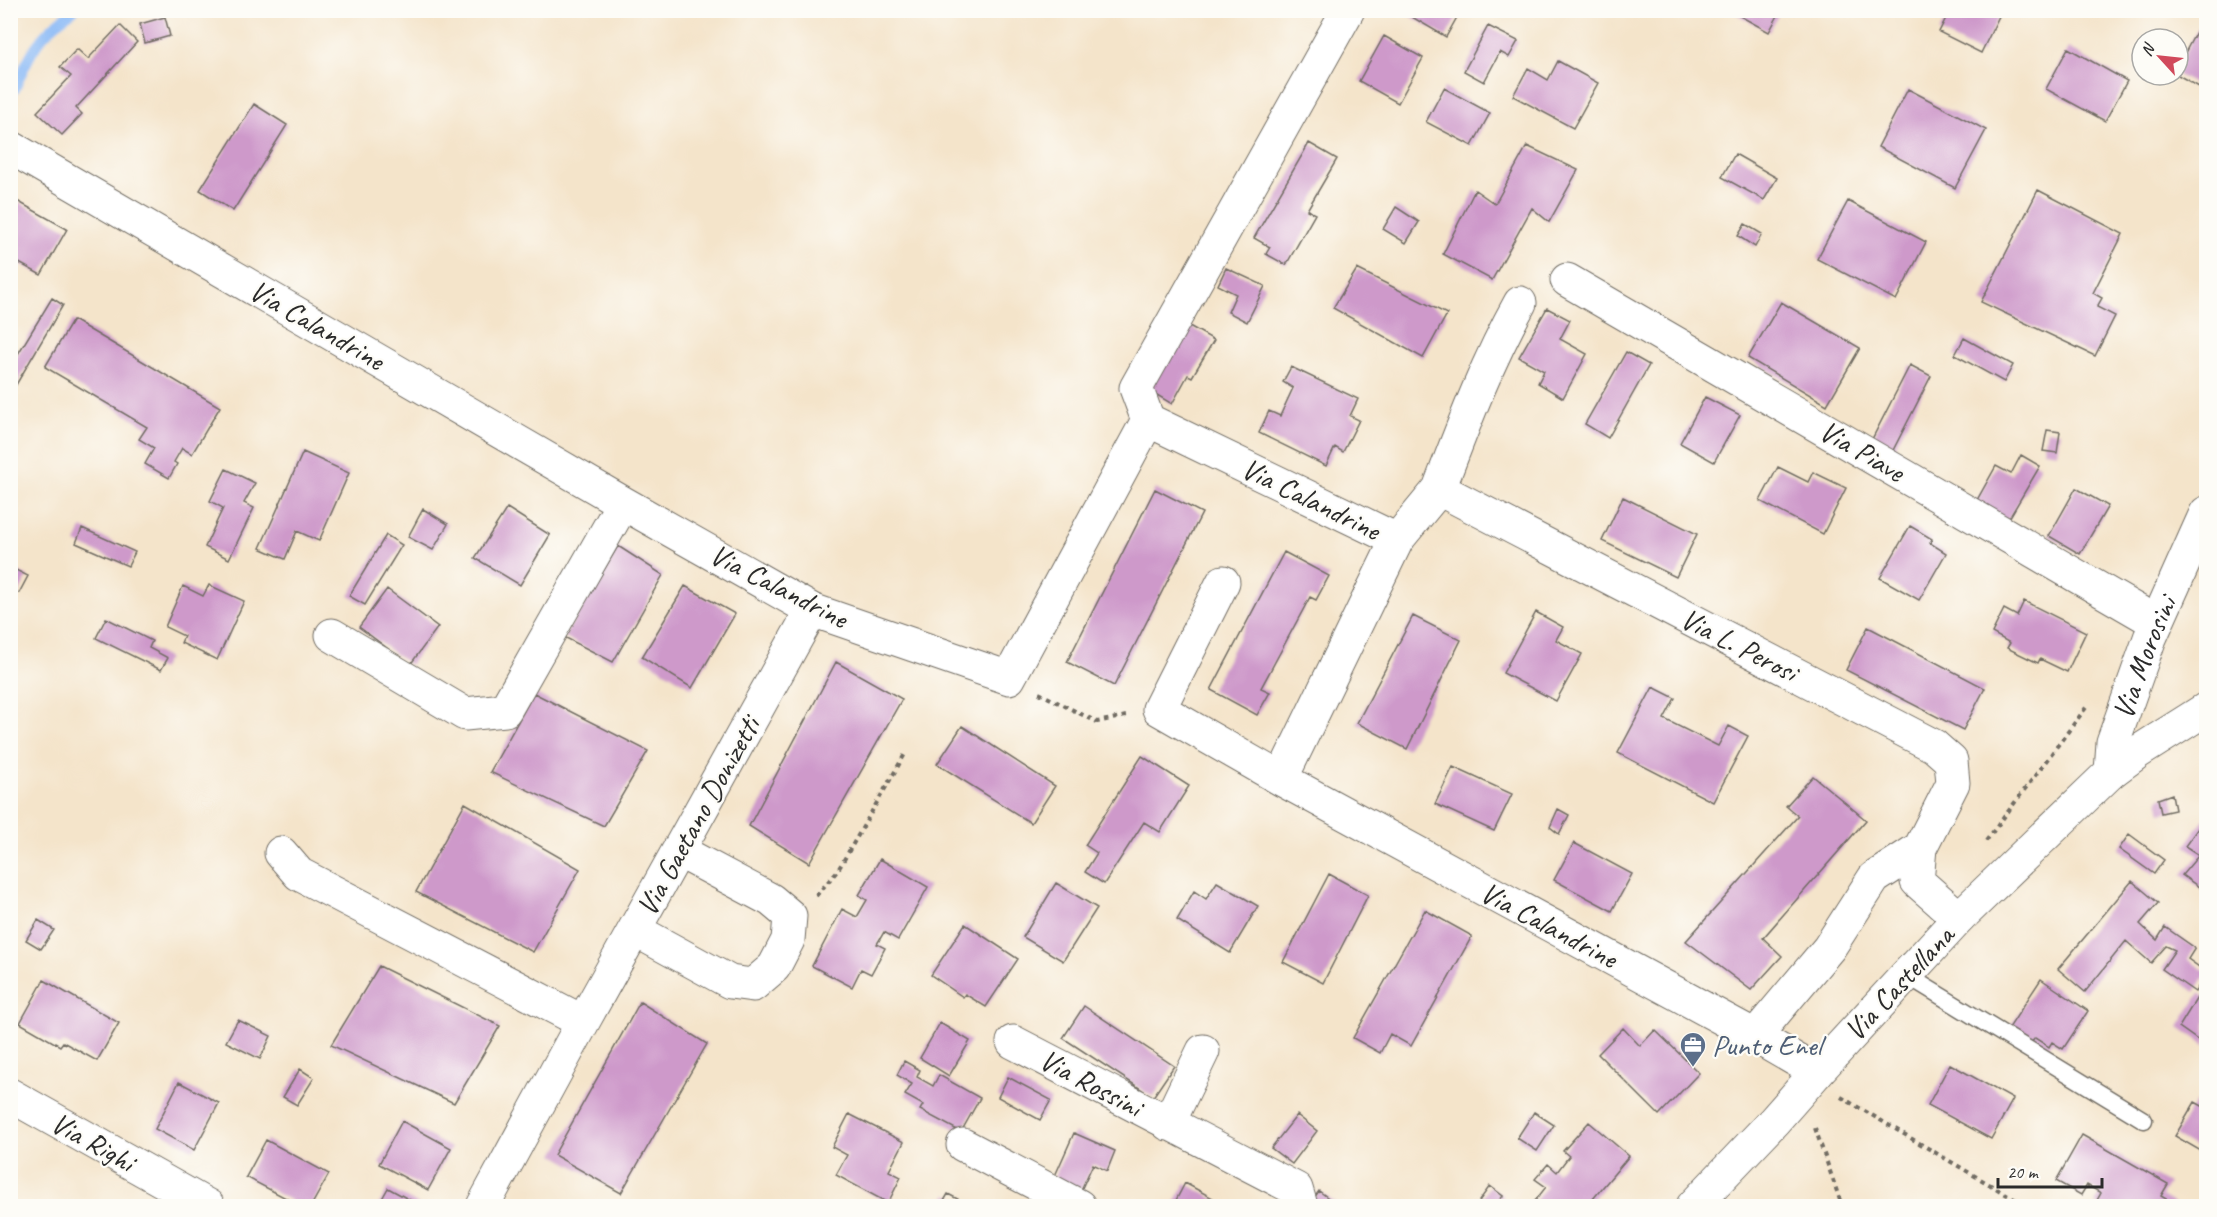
<svg xmlns="http://www.w3.org/2000/svg" width="2217" height="1217" font-family="Caveat,sans-serif">
	<style>
		.lines { fill: none; stroke-linecap: round; stroke-linejoin: round }
		.stream { stroke: #8bbaf6; stroke-width: 10 }
		.building { fill: #ce99ca }
		.lane-casing { stroke: #716c63; stroke-width: 19 }
		.street-casing { stroke: #716c63; stroke-width: 35 }
		.secondary-casing { stroke: #716c63; stroke-width: 35 }
		.path { stroke: #716c63; stroke-width: 4; stroke-dasharray: 4.5 4.5; stroke-linecap: butt }
		.lane { stroke: #fff; stroke-width: 16 }
		.street { stroke: #fff; stroke-width: 33 }
		.secondary { stroke: #fff; stroke-width: 33 }
		.labels { text-anchor: middle; dominant-baseline: central; stroke-width: 4.5; stroke-linejoin: round; paint-order: stroke }
		.street-label { font-size: 30px; fill: #2b2b2b; stroke: #fdfcf7 }
		.service-label { font-size: 30px; fill: #4e5e75; stroke: #fdfcf7; text-anchor: start }
	</style>
	<rect width="100%" height="100%" fill="#fdfcf7"/>
	<filter id="ink" filterUnits="userSpaceOnUse"><feTurbulence type="fractalNoise" baseFrequency=".0167" numOctaves="2"/><feDisplacementMap in="SourceGraphic" scale="12" xChannelSelector="R" yChannelSelector="G"/><feConvolveMatrix kernelMatrix="1 2 1 2 8 2 1 2 1" color-interpolation-filters="sRGB"/></filter>
	<filter id="wash" filterUnits="userSpaceOnUse"><feTurbulence type="fractalNoise" baseFrequency=".008" numOctaves="4" result="noise"/><feDisplacementMap in="SourceGraphic" scale="24" xChannelSelector="R" yChannelSelector="G"/><feGaussianBlur stdDeviation="1.35" result="paint"/><feColorMatrix in="noise" values="0 0 0 0 0 0 0 0 0 0 0 0 0 0 0 0 0 1.4 0 .05"/><feComposite in="paint" operator="in"/></filter>
	<g filter="url(#wash)">
		<rect width="100%" height="100%" fill="#f4e4ca"/>
		<g class="lines">
			<path class="stream" d="M10 92 15 89C30 52 40 33 74 10"/>
		</g>
		<g id="blocks">
			<path class="building" d="M1400 10H1461L1446 37Z
				M1729 10H1781L1769 32Z
				M1950 10H2002L1981 53 1939 32Z
				M2205 15 2206 16V91L2178 75V66Z
				M165 17 170 36 145 43 140 24Z
				M120 25 137 42 76 108 82 114 62 135 37 112 71 76 60 67 77 49 88 59Z
				M1488 26 1518 41 1509 57 1500 52 1484 82 1464 71Z
				M1384 36 1423 58 1398 103 1359 81Z
				M2068 48 2127 81 2105 121 2046 89Z
				M1558 61 1598 83 1573 128 1513 96 1528 68 1548 80Z
				M1444 88 1490 113 1472 146 1426 122Z
				M1908 89 1986 130 1955 188 1878 147Z
				M254 104 287 125 233 211 200 190Z
				M1309 143 1337 159 1307 210 1315 214 1286 265 1266 254 1270 247 1254 238Z
				M1527 146 1578 170 1549 222 1532 208 1492 280 1443 254 1475 190 1495 204Z
				M1735 154 1777 178 1764 200 1722 177Z
				M2038 190 2123 234 2093 293 2102 298 2097 307 2115 316 2095 356 1981 302Z
				M10 197 67 229 41 275 10 258Z
				M1848 201 1926 242 1896 300 1817 259Z
				M1396 207 1419 222 1406 243 1383 229Z
				M1745 224 1762 234 1755 247 1738 236Z
				M1226 268 1265 286 1247 322 1228 312 1236 294 1218 285Z
				M1357 269 1447 314 1423 358 1333 308Z
				M52 298 63 305 10 395V367Z
				M1781 302 1860 348 1827 405 1748 358Z
				M1547 308 1570 320 1560 339 1587 354 1563 398 1538 383 1544 371 1519 357Z
				M73 320 220 407 192 454 182 448 174 462 177 464 169 478 145 464 154 448 139 439 147 427 45 367Z
				M1184 323 1214 340 1192 377 1188 375 1172 404 1147 389Z
				M1964 338 2013 365 2004 382 1955 355Z
				M1626 352 1649 365 1608 438 1585 424Z
				M1910 365 1931 376 1888 460 1867 449Z
				M1291 367 1358 399 1350 416 1359 420 1343 452 1335 447 1326 466 1259 433 1269 411 1280 416 1293 388 1283 382Z
				M1705 397 1740 415 1714 462 1680 443Z
				M2047 430 2060 432 2057 453 2043 451Z
				M303 452 349 473 319 541 297 531 285 559 260 548Z
				M2021 455 2040 466 2004 527 1972 509 1996 466 2011 474Z
				M1778 467 1808 482 1813 472 1846 488 1823 534 1760 501Z
				M226 469 255 483 244 503 254 508 229 559 205 547 223 508 210 501Z
				M2076 488 2108 506 2080 554 2049 536Z
				M1155 489 1202 513 1114 686 1067 662Z
				M1623 497 1697 534 1676 577 1602 541Z
				M507 508 550 535 520 585 475 558Z
				M423 509 448 524 433 550 408 537Z
				M1910 526 1932 539 1930 543 1946 553 1919 600 1880 578Z
				M82 528 135 552 128 566 76 543Z
				M386 535 402 545 365 605 349 596Z
				M618 546 663 575 613 662 564 637Z
				M1284 552 1329 576 1316 600 1310 597 1261 688 1270 692 1257 715 1211 690Z
				M10 567 28 576 19 593 10 589Z
				M209 585 244 601 217 660 181 643 184 636 165 627 183 586 203 596Z
				M685 586 735 614 692 688 642 657Z
				M387 589 438 627 410 665 359 627Z
				M2024 601 2086 632 2067 672 2040 659 2038 663 2007 648 2010 643 1992 633 2004 609 2017 616Z
				M1536 612 1563 627 1556 640 1582 654 1556 701 1503 673Z
				M1413 616 1461 640 1407 749 1357 723Z
				M106 618 152 641 149 648 168 658 161 670 96 638Z
				M1868 627 1985 688 1963 730 1846 670Z
				M836 662 902 699 809 863 749 826Z
				M1653 687 1675 698 1664 719 1718 746 1729 726 1748 736 1713 802 1618 753Z
				M534 693 648 751 604 826 490 772Z
				M962 726 1055 786 1031 823 937 764Z
				M1142 756 1189 786 1160 832 1144 822 1104 884 1085 872 1097 853 1085 845Z
				M1453 767 1512 794 1494 831 1435 804Z
				M1813 776 1866 820 1763 938 1782 956 1751 990 1686 941 1798 816 1786 806Z
				M2172 794 2175 810 2161 813 2158 799Z
				M465 803 580 869 533 952 416 892Z
				M1558 809 1569 815 1559 834 1550 827Z
				M2206 817V892L2182 875 2199 855 2185 846Z
				M2129 834 2164 860 2154 874 2119 849Z
				M1574 843 1632 874 1612 911 1554 880Z
				M880 859 928 887 898 940 884 932 877 944 885 948 871 974 861 969 852 987 812 966 842 909 857 917 867 900 859 895Z
				M1329 874 1368 895 1323 983 1283 962Z
				M2132 881 2158 903 2140 924 2157 940 2165 927 2195 948 2188 959 2206 972V975L2195 992 2162 969 2175 950 2166 946 2151 963 2126 941 2085 992 2058 969Z
				M1217 882 1258 906 1230 953 1177 920 1194 891 1206 899Z
				M1056 883 1097 908 1063 961 1023 937Z
				M1425 910 1472 936 1411 1046 1390 1034 1380 1053 1353 1038Z
				M38 920 54 930 41 949 26 940Z
				M965 924 1018 959 986 1007 965 994 963 997 931 975Z
				M379 966 500 1026 454 1103 331 1045Z
				M2041 979 2088 1011 2063 1049 2052 1042 2049 1047 2035 1038 2031 1043 2009 1028Z
				M44 980 119 1023 97 1061 63 1042 60 1046 20 1023Z
				M2200 993 2206 998V1046L2179 1027Z
				M640 1002 707 1044 621 1193 554 1155Z
				M1084 1006 1174 1066 1153 1097 1063 1038Z
				M238 1020 271 1036 260 1059 226 1042Z
				M940 1023 970 1041 949 1076 920 1058Z
				M1623 1028 1640 1046 1655 1030 1699 1073 1659 1115 1598 1054Z
				M904 1061 920 1070 917 1077 933 1086 939 1075 980 1098 961 1132 920 1110 923 1105 905 1095 912 1084 897 1075Z
				M1950 1064 2013 1099 1991 1139 1928 1105Z
				M300 1069 314 1078 297 1105 283 1097Z
				M1008 1077 1051 1100 1040 1120 998 1097Z
				M179 1082 219 1103 194 1150 155 1129Z
				M2195 1102 2206 1108V1154L2175 1136Z
				M1534 1112 1554 1125 1537 1151 1517 1138Z
				M849 1114 904 1142 889 1171 901 1177 888 1203 836 1175 847 1155 832 1147Z
				M1297 1115 1317 1131 1292 1164 1271 1148Z
				M402 1121 451 1148 428 1190 379 1164Z
				M1589 1122 1629 1156 1587 1206H1531L1546 1187 1535 1179 1548 1164 1557 1172 1569 1156 1563 1151Z
				M1074 1133 1115 1151 1107 1171 1093 1164 1081 1190 1054 1178Z
				M2082 1135 2168 1184 2161 1196 2178 1206H2099L2095 1204 2101 1193 2087 1185 2081 1195 2056 1181Z
				M266 1140 329 1174 311 1206H301L246 1177Z
				M1185 1183 1220 1202 1218 1206H1173Z
				M1490 1186 1503 1196 1495 1206H1486L1479 1201Z
				M388 1188 421 1206H378Z
				M1319 1191 1339 1206H1316L1312 1201Z
				M948 1194 971 1206H941Z"/>
		</g>
	</g>
	<g filter="url(#ink)">
		<use href="#blocks" fill-opacity="0" stroke="#716c63" stroke-width="1.5"/>
		<g class="lines">
			<g class="lane-casing">
				<path id="lane" d="M1908 976 2144 1120"/>
			</g>
			<g class="street-casing">
				<path id="street" d="M10 147 623 503 812 610 1009 678 1148 420 1397 540 1281 779 1755 1036 1817 1072
					M1567 280 2156 622
					M1148 420 1136 388 1348 10
					M1439 489C1463 426 1487 362 1520 303
					M1397 540 1439 489 1934 746 1951 761 1953 783 1920 848
					M1223 582 1159 709 1281 779
					M332 635 465 714 505 710 623 503
					M281 853 299 874 583 1022
					M635 930 730 982 753 985 774 967 788 940 790 916 771 900 679 851
					M1755 1036 1829 948 1874 878 1920 848 1917 881 1959 918
					M1013 1042 1296 1189 1301 1206
					M10 1095 208 1206
					M1168 1124 1203 1051
					M963 1145 1079 1206
					M483 1206 583 1022 812 610"/>
			</g>
			<g class="secondary-casing">
				<g id="secondary">
					<path id="s1" d="M2111 772 2113 742 2150 638 2206 513"/>
					<path d="M1693 1206 1774 1121 1817 1072 1959 918 2111 772 2138 752 2206 709"/>
				</g>
			</g>
			<path class="path" d="M1039 693 1097 722 1126 716
				M1986 841 2088 705
				M816 896 838 870 905 754
				M1841 1097 2026 1206
				M1815 1128 1842 1206"/>
			<use href="#lane" class="lane"/>
			<use href="#street" class="street"/>
			<use href="#secondary" class="secondary"/>
		</g>
	</g>
	<defs>
		<g id="office-pin" transform="scale(1.35)"><path d="M0 17L-7.5 6A9.5 9.5 0 1 1 7.5 6Z" fill="#5c6f8a" stroke="#fdfcf7"/><path d="M-6-3h4V-5.5h4V-3h4V5H-6ZM-1-4.5V-3h2v-1.5ZM-6 0V1H6V0Z" fill="#fff"/></g>
	</defs>
	<g fill-rule="evenodd">
		<use href="#office-pin" x="1693" y="1045"/>
	</g>
	<g class="labels">
		<g class="street-label">
			<text transform="translate(317 325) rotate(30)">Via Calandrine</text>
			<text transform="translate(1862 451) rotate(30)">Via Piave</text>
			<text transform="translate(1311 499) rotate(26)">Via Calandrine</text>
			<text transform="translate(779 586) rotate(27)">Via Calandrine</text>
			<text transform="translate(1739 645) rotate(27)">Via L. Perosi</text>
			<text stroke="none"><textPath href="#s1" startOffset="120">Via Morosini</textPath></text>
			<text transform="translate(698 816) rotate(-61)">Via Gaetano Donizetti</text>
			<text transform="translate(1549 925) rotate(28)">Via Calandrine</text>
			<text transform="translate(1899 983) rotate(-47)">Via Castellana</text>
			<text transform="translate(1091 1083) rotate(28)">Via Rossini</text>
			<text transform="translate(93 1142) rotate(29)">Via Righi</text>
		</g>
		<g class="service-label">
			<text x="1712" y="1045">Punto Enel</text>
		</g>
	</g>
	<rect width="2217" height="1217" fill="none" stroke="#fdfcf7" stroke-width="36"/>
	<g transform="translate(2160 57) rotate(297)"><circle r="28" fill="#fdfcf7" stroke="#a9a8a5" stroke-width="1.5"/>
	<path d="M0-4.5L10 22L0 15L-10 22Z" fill="#d1495b"/>
	<text y="-9" font-size="16" font-weight="bold" text-anchor="middle" fill="#2b2b2b">N</text>
	</g>
	<path d="M1998 1178v9h104v-9" fill="none" stroke="#2b2b2b" stroke-width="3"/>
	<text x="2007" y="1178" font-size="18" fill="#2b2b2b" stroke="#fdfcf7" stroke-width="4.5" paint-order="stroke">20 m</text>
</svg>
